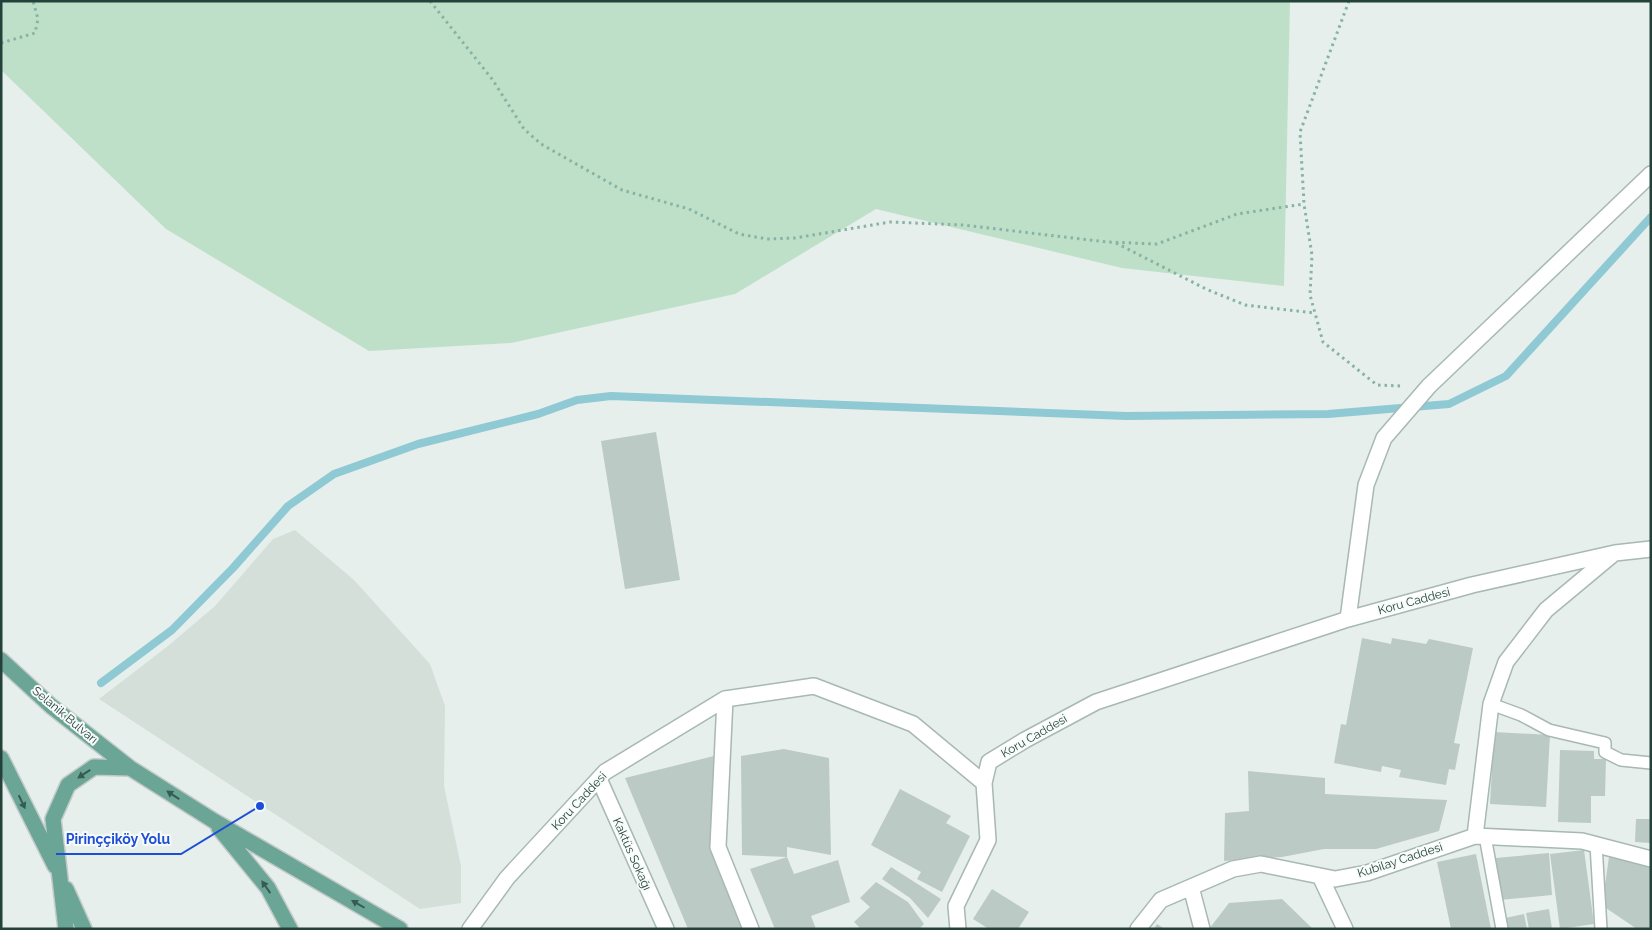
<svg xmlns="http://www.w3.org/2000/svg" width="1652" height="930" font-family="Raleway,sans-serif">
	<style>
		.built { fill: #d4dfda }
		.green { fill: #bfe0c8 }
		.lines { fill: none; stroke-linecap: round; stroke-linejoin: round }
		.stream { stroke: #8ec9d4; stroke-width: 8 }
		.building { fill: #bbcac4 }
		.service-casing { stroke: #a8b8b2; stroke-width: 14 }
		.minor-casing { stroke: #a8b8b2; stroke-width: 18 }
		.primary-casing { stroke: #c2cac8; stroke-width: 18 }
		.path { stroke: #86b3a5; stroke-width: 3; stroke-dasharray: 2.5 4; stroke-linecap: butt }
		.service { stroke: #fff; stroke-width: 11 }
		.minor { stroke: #fff; stroke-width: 15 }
		.primary { stroke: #6aa596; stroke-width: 15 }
		.oneway { fill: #365b51 }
		.labels { text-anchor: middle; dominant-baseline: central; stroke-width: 4; stroke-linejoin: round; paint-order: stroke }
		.street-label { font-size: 12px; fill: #24423a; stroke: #f7fbf9 }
		.leader { fill: none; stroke: #1d4ed8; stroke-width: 2 }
		.callout-dot { fill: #1d4ed8; stroke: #f7fbf9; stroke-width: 2 }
		.callout-label { font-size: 14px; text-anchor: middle; font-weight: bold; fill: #1d4ed8; stroke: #f7fbf9; stroke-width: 4; stroke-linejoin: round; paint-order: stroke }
	</style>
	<rect width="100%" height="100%" fill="#e6efeb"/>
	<path class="built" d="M295 530 354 580 430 664 445 706 444 786 461 866V903L420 909 99 699 168 646 215 606 273 539Z"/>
	<path class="green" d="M1 1H1290L1284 286 1122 268 876 209 735 294 511 343 369 351 166 229 2 71Z"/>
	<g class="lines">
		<path class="stream" d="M101 683 172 630 233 568 288 506 334 474 418 444 538 414 577 400 611 396 1126 416 1328 414 1449 404 1506 376 1651 217"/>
	</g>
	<path class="building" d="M656 432 680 580 625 589 601 441Z
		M1362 638 1391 644 1392 638 1426 644 1429 639 1473 648 1454 743 1460 744 1455 770 1449 769 1446 785 1399 777 1401 770 1382 766 1381 772 1334 763 1341 724 1346 725Z
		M1494 732 1550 735 1546 807 1490 804Z
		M784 749 829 758 831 855 787 847V857L742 855 741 756Z
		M1560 750 1594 751V759H1606L1605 796H1591V823L1558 822Z
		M714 756V849L729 895 746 929H688L625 778Z
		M1248 771 1325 778V794L1447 800 1439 831 1376 849H1324L1282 857 1224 861 1225 813 1249 811Z
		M900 789 951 816 946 823 970 836 942 892 917 879 921 872 871 845Z
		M1636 819H1651V843L1635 842Z
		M1584 850 1594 924 1560 929 1550 854Z
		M1549 853 1552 895 1499 900 1496 858Z
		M1476 854 1491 929H1451L1437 862Z
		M787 857 794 874 838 860 850 902 811 916 816 929H775L750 869Z
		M1609 857 1651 866V929H1637L1606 908 1604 892Z
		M891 867 941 899 928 918 910 898 882 879Z
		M876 882 908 902 924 924 919 929H861L854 922 870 907 860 898Z
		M992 889 1029 912 1018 929H989L973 919Z
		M1282 899 1313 929H1209L1229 903Z
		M1549 909 1552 929H1529L1526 913Z
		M1524 914 1527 929H1507L1505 918Z
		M1157 924 1165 929H1154Z"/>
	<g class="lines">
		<g class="service-casing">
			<path id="service" d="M1491 704 1521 715 1549 730 1605 743V752L1621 760 1651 763
				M1485 836 1502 929
				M1596 844 1601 929"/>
		</g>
		<g class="minor-casing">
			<path id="minor" d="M1348 619 1366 485 1384 438 1429 386 1651 174
				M725 699 718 847 751 929
				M599 779 666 929
				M1475 836 1491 704 1506 662 1546 610 1612 555
				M1320 876 1345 929
				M1191 887 1202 929
				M470 929 507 878 605 772 725 699 814 686 913 724 984 783 989 762 1025 740 1096 702 1348 619 1472 585 1615 553 1651 549
				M958 929 956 906 988 840 984 783
				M1138 929 1161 900 1233 869 1261 864 1335 879 1367 873 1475 836 1582 841 1651 859"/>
		</g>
		<g class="primary-casing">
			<path id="primary" d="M1 660 51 706 130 768 214 821 400 929
				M1 758 55 866
				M219 828 268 888 290 929
				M66 889 84 929
				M66 929 53 819 68 785 94 767 130 768"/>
		</g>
		<path class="path" d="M430 1 492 79 524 129 541 144 622 190 689 209 739 234 767 239 795 238 890 222 963 225 1107 242 1157 244 1237 214 1304 204
			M1349 1 1300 132 1304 204 1312 255 1310 295 1323 342 1377 385 1402 386
			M1 43 35 33 38 19 33 1
			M1116 243 1206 289 1245 305 1315 313"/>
		<use href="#service" class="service"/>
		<use href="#minor" class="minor"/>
		<use href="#primary" class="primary"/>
	</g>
	<defs><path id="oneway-solid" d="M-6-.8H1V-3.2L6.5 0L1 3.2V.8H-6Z" transform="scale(1.25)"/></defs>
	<g class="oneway">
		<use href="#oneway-solid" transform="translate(84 774) rotate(147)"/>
		<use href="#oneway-solid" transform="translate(173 795) rotate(-147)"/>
		<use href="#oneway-solid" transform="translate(22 802) rotate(64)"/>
		<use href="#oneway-solid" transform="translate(266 887) rotate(-125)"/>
		<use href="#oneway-solid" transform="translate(358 904) rotate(-150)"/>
	</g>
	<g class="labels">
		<g class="street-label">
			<text transform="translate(1414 601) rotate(-15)">Koru Caddesi</text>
			<text transform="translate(65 715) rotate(40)">Selanik Bulvarı</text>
			<text transform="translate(1034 736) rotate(-30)">Koru Caddesi</text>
			<text transform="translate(579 801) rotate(-47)">Koru Caddesi</text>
			<text transform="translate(632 854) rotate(66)">Kaktüs Sokağı</text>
			<text transform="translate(1400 860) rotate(-18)">Kubilay Caddesi</text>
		</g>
	</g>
	<path class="leader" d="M260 806L181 854H56"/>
	<circle class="callout-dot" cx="260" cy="806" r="5"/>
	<g class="callout-label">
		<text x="118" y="844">Pirinççiköy Yolu</text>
	</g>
	<rect width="1652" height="930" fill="none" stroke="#24423a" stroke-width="5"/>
</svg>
